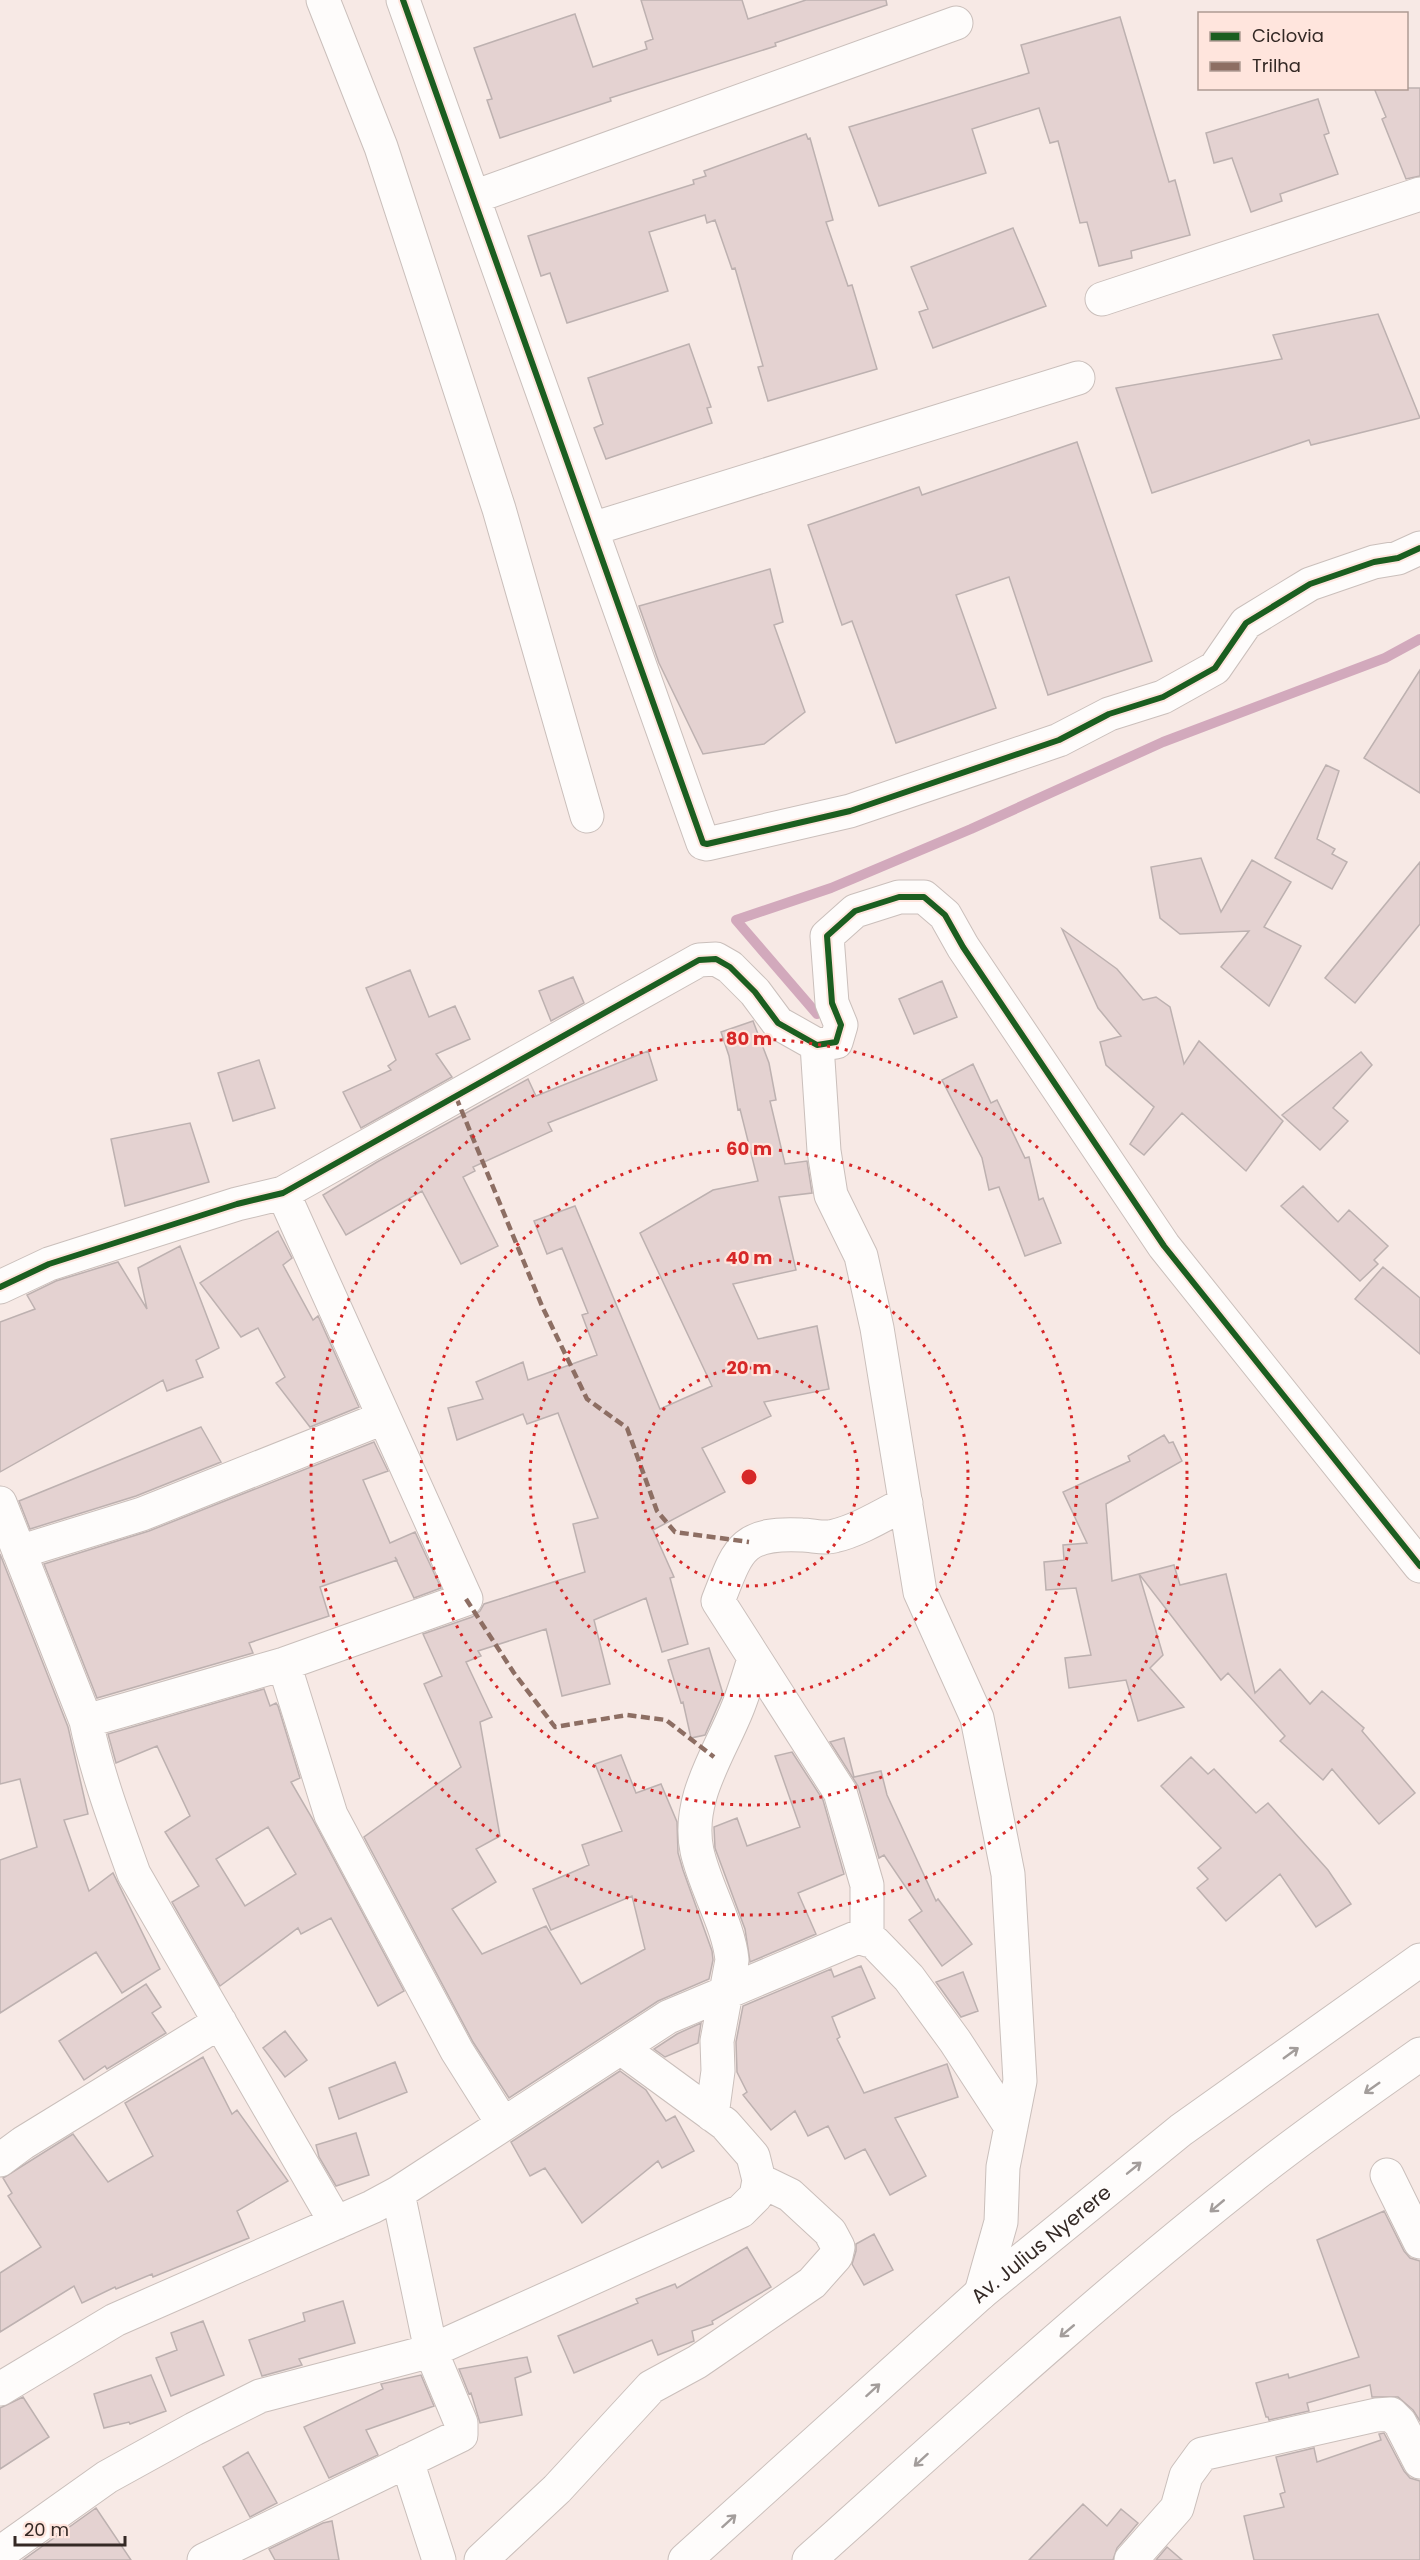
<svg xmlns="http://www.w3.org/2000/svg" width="1420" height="2560" font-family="Poppins,sans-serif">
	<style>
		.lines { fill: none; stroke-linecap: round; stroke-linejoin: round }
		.stream { stroke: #d2a9bc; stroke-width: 10 }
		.building { fill: #e4d2d1; stroke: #bdb1b0; stroke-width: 1.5; fill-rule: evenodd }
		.minor-casing { stroke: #cabfbb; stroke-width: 35 }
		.secondary-casing { stroke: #cabfbb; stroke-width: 35 }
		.minor { stroke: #fefcfb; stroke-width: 33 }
		.secondary { stroke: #fefcfb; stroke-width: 33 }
		.quiet { stroke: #8d6e63; stroke-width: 4.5; stroke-dasharray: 9 4.5; stroke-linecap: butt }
		.cycleway-casing { stroke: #ffe5dd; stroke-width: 10 }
		.cycleway { stroke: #1b5e20; stroke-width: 6 }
		.oneway { stroke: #a39d9b }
		.ring { fill: none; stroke: #d62828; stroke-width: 3; stroke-dasharray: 3 6 }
		.labels { text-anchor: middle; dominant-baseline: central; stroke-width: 4.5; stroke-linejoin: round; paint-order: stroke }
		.street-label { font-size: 20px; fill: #342925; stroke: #ffe5dd }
		.centre { fill: #d62828; stroke: #ffe5dd; stroke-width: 3 }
		.ring-label { font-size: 18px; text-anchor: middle; font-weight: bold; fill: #d62828; stroke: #ffe5dd; stroke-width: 4.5; stroke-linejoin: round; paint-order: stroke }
	</style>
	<rect width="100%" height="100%" fill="#f7e9e5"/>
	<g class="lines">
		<path class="stream" d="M817 1014 736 920 831 888 971 829 1163 742 1385 658 1420 639"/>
	</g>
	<path class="building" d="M641 0H742L748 19 806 0H886L887 5 775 43 776 46 610 98 611 101 500 138 487 100 492 99 474 48 575 14 593 67 647 49 645 42 653 39Z
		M1120 17 1169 182 1175 180 1190 235 1131 251 1132 258 1099 266 1087 222 1080 223 1058 141 1050 143 1039 108 972 129 986 173 879 206 849 127 1029 73 1021 45Z
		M1374 88H1420V176L1406 179 1382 119 1386 117Z
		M1318 99 1329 133 1324 135 1338 174 1280 194 1282 201 1251 212 1232 158 1214 163 1206 133Z
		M806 134 808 139 810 138 833 220 826 222 848 286 852 285 877 369 768 401 758 367 763 366 735 268 732 269 715 220 707 223 705 215 649 232 668 291 567 323 550 273 541 276 528 236 694 184 693 180 706 176 704 171Z
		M1013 228 1046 306 933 348 919 312 928 309 911 267Z
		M1378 314 1420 418 1311 445 1309 440 1152 493 1116 388 1282 359 1273 335Z
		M689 344 711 407 707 408 712 423 606 459 594 428 603 424 588 378Z
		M1077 442 1152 661 1048 695 1009 577 956 595 996 708 896 743 852 621 842 625 808 525 919 487 922 495Z
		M770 569 783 622 774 625 805 712 764 744 703 754 659 663 639 606Z
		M1420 670V793L1364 758Z
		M1326 765 1339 771 1317 839 1335 849 1332 854 1347 862 1332 889 1275 858Z
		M1201 858 1221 912 1252 860 1291 882 1264 927 1301 946 1269 1006 1221 967 1249 931 1180 934 1160 918 1151 867Z
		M1420 862V924L1355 1003 1325 978Z
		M1062 929 1117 969 1143 1000 1156 997 1170 1007 1184 1064 1199 1041 1283 1121 1246 1171 1182 1113 1144 1155 1130 1144 1154 1107 1106 1065 1100 1042 1121 1036 1098 1008Z
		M410 970 429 1017 455 1006 470 1039 436 1054 452 1077 361 1128 343 1092 391 1070 388 1066 396 1060 366 988Z
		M573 977 584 1003 551 1021 539 991Z
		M942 981 957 1017 914 1034 899 999Z
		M753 1021 769 1063 776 1100 770 1101 785 1164 807 1161 812 1193 779 1197 796 1270 733 1284 758 1339 817 1326 829 1389 764 1402 771 1416 702 1448 725 1492 653 1530 674 1577 670 1578 688 1644 662 1652 646 1598 594 1620 610 1684 562 1696 546 1629 478 1651 481 1656 466 1662 492 1717 480 1722 500 1836 476 1849 496 1882 452 1909 482 1954 546 1926 581 1984 645 1949 632 1896 551 1930 533 1889 589 1865 582 1845 622 1831 595 1764 621 1755 636 1793 661 1784 677 1822 678 1853 683 1870 712 1951 713 1960 709 1979 658 2001 509 2098 473 2042 364 1837 461 1767 424 1684 442 1676 423 1634 472 1617 480 1611 484 1604 585 1572 573 1524 598 1518 558 1413 527 1424 523 1414 457 1440 448 1408 483 1399 476 1382 523 1362 528 1380 597 1355 582 1315 588 1313 562 1248 547 1254 534 1221 575 1206 660 1409 712 1386 640 1233 713 1190 758 1181 740 1109 738 1110 729 1056 721 1032Z
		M648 1051 657 1080 548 1123 552 1131 473 1167 475 1171 463 1177 498 1246 461 1264 422 1191 346 1235 323 1195 377 1162 528 1079 536 1096Z
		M1361 1052 1372 1065 1333 1108 1348 1121 1320 1150 1282 1115Z
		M259 1060 275 1108 233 1121 218 1073Z
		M973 1064 991 1103 997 1100 1025 1158 1029 1157 1039 1200 1043 1198 1061 1243 1025 1256 999 1187 989 1190 982 1158 942 1080Z
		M190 1123 209 1182 125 1206 111 1139Z
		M1303 1186 1338 1222 1349 1210 1388 1246 1374 1260 1378 1264 1360 1281 1281 1206Z
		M278 1231 292 1258 283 1265 313 1320 318 1316 359 1407 310 1427 276 1383 285 1377 258 1328 241 1337 200 1283Z
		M180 1246 219 1348 196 1360 203 1377 167 1391 163 1380 0 1472V1322L35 1309 27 1295 56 1281 118 1262 147 1309 138 1268Z
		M1383 1267 1420 1298V1354L1355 1299Z
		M201 1427 221 1462 136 1496 30 1529 19 1501Z
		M1164 1435 1169 1443 1173 1442 1182 1461 1106 1504 1112 1581 1139 1574 1163 1655 1150 1668 1184 1707 1138 1721 1126 1680 1069 1688 1065 1658 1091 1655 1076 1588 1046 1590 1044 1562 1064 1560 1063 1545 1087 1543 1063 1492 1130 1461 1128 1456Z
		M374 1442 388 1471 363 1480 390 1543 415 1532 441 1588 414 1598 395 1557 397 1560 320 1587 329 1616 249 1643 253 1653 97 1698 44 1564 149 1531Z
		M0 1554 68 1727 88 1814 64 1820 89 1891 113 1873 160 1969 122 1993 96 1952 0 2013V1860L37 1847 20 1779 0 1784Z
		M1174 1565 1180 1585 1226 1574 1255 1693 1280 1669 1310 1704 1322 1691 1364 1728 1362 1731 1415 1793 1379 1824 1332 1769 1323 1780 1280 1741 1285 1736 1228 1673 1221 1680 1139 1574Z
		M709 1648 723 1694 705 1735 691 1738 683 1702 681 1703 668 1660Z
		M264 1689 270 1706 276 1703 278 1706 300 1778 291 1782 312 1818 404 1991 378 2006 331 1918 301 1934 298 1928 220 1986 172 1902 199 1886 165 1832 190 1816 157 1746 116 1763 108 1734ZM268 1827 296 1874 245 1906 216 1859Z
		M844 1738 854 1777 881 1771 887 1795 936 1901 938 1899 972 1944 942 1966 909 1920 922 1911 884 1855 879 1858 858 1786 830 1742Z
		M792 1752 823 1800 844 1874 798 1893 816 1934 750 1962 745 1929 715 1848 714 1827 737 1818 747 1846 800 1827 775 1756Z
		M1191 1757 1208 1774 1214 1769 1256 1813 1268 1803 1328 1870 1351 1904 1316 1927 1280 1874 1226 1921 1197 1888 1208 1879 1198 1868 1221 1848 1161 1786Z
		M861 1966 875 1998 832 2017 840 2037 837 2039 864 2093 947 2064 958 2097 895 2118 926 2176 890 2195 865 2149 845 2159 828 2126 808 2136 795 2111 771 2130 743 2095 747 2092 737 2072 736 2042 743 2006 831 1969 834 1977Z
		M963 1972 978 2011 961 2017 936 1982Z
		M146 1984 161 2007 152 2013 166 2033 107 2069 105 2066 84 2080 59 2041Z
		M701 2023 698 2043 665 2057 654 2049 677 2034Z
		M285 2031 307 2060 285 2077 263 2048Z
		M203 2057 232 2114 237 2110 288 2181 237 2211 249 2238 153 2277 152 2274 116 2289 115 2287 82 2303 74 2286 0 2332V2273L41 2247 8 2196 12 2193 3 2178 73 2134 108 2182 153 2156 125 2103Z
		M395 2062 407 2092 339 2119 329 2088Z
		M620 2071 646 2090 666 2121 675 2116 694 2151 662 2168 658 2161 582 2223 545 2168 530 2176 511 2142Z
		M356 2133 369 2175 336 2186 319 2157 316 2145Z
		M1384 2211 1404 2251 1410 2258 1420 2261V2421L1413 2410 1398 2397H1372L1370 2385 1307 2403 1309 2411 1269 2420 1268 2417H1266L1256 2383 1288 2374 1289 2378 1359 2357 1317 2240Z
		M874 2234 893 2270 864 2285 852 2264 856 2251V2244Z
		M747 2247 771 2287 712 2321 713 2324 692 2331 694 2341 658 2355 652 2340 574 2373 558 2336 638 2303 636 2299 675 2284 677 2288Z
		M343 2301 355 2343 299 2359 302 2365 262 2376 249 2340 305 2321 303 2313Z
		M203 2321 224 2375 171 2396 156 2358 177 2350 171 2333Z
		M527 2357 531 2372 515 2378 522 2415 480 2423 471 2393 469 2394 459 2369Z
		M151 2375 166 2411 130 2424 129 2422 104 2428 94 2394Z
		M421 2375 434 2406 366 2430 378 2455 329 2478 304 2427 383 2389 381 2384Z
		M23 2397 49 2437 0 2469V2408Z
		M1384 2433 1404 2471 1410 2478 1420 2481V2560H1254L1244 2516 1284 2507 1280 2494 1285 2492 1276 2457 1314 2448 1317 2462 1381 2440 1379 2434Z
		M248 2452 277 2503 250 2517 223 2467Z
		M1083 2504 1107 2526 1121 2509 1138 2523 1117 2548 1113 2560H1029Z
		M96 2508 131 2560H23Z
		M332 2521 339 2560H275L269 2549 323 2523Z
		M1167 2547 1182 2560H1156Z"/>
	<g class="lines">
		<g class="minor-casing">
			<path id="minor" d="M323 0 381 147 499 509 587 816
				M403 0 703 843 707 844 850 811 1059 740 1109 714 1163 697 1215 668 1246 623 1310 584 1374 562 1398 558 1420 548
				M474 197 956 23
				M1102 299 1420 194
				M592 529 1078 378
				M817 1045 824 1151 831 1195 861 1256 877 1328 920 1592 977 1718 1008 1874 1020 2081 1003 2167 1001 2222 981 2293
				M0 1287 49 1264 237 1204 283 1193 699 960 716 959 730 967 755 992 778 1023 817 1045 836 1042 841 1025 832 1003 827 936 855 911 899 897H924L945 915 963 947 1164 1246 1420 1566
				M0 1503 86 1721C97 1774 116 1824 134 1874L336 2223
				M19 1552 142 1514 383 1418
				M284 1664 331 1815 457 2051 503 2124
				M86 1721 284 1664 466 1599 283 1193
				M867 1940V1885L840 1792 718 1601C738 1550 741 1532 802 1535 812 1535 825 1539 834 1536 857 1531 885 1514 906 1503
				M712 2115 718 2071 717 2041 732 1960C729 1926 705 1887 697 1851 686 1799 720 1753 738 1707 744 1692 749 1675 754 1659
				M0 2160 23 2143 220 2022
				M1387 2175 1420 2242
				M0 2389 115 2320 372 2207 398 2193 668 2017 858 1937 874 1942 909 1978 955 2041 1011 2127
				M407 2461 439 2560
				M0 2553 107 2477 194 2429 260 2396 431 2351 741 2211 756 2196 759 2180 753 2156 725 2124 621 2048
				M204 2560 461 2435V2423L431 2351 398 2193
				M481 2560 557 2489 651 2387 697 2362 812 2283 836 2256 838 2247 830 2232 790 2195 759 2180
				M1131 2560 1177 2508 1186 2476 1202 2454 1376 2415 1391 2414 1400 2423 1420 2462"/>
		</g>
		<g class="secondary-casing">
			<g id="secondary">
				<path id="s1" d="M685 2560 981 2293 1181 2130 1420 1960"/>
				<path d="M809 2560C953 2431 1096 2300 1248 2180 1303 2136 1362 2095 1420 2054"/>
			</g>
		</g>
		<use href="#minor" class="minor"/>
		<use href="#secondary" class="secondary"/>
		<path class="quiet" d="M456 1097 542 1306 587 1399 627 1428 657 1511 675 1532 749 1542
			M466 1599 514 1673 555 1727 627 1715 666 1720 714 1757"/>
		<g class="cycleway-casing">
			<path id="cycleway" d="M403 0 703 843 707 844 850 811 1059 740 1109 714 1163 697 1215 668 1246 623 1310 584 1374 562 1398 558 1420 548
				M0 1287 49 1264 237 1204 283 1193 699 960 716 959 730 967 755 992 778 1023 817 1045 836 1042 841 1025 832 1003 827 936 855 911 899 897H924L945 915 963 947 1164 1246 1420 1566"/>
		</g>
		<use href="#cycleway" class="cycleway"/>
	</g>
	<defs><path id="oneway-shaft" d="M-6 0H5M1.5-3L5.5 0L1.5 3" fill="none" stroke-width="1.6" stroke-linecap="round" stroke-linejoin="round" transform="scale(1.5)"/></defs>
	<g class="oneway">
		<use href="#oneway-shaft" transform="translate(1291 2053) rotate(-36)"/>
		<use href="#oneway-shaft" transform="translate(1372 2088) rotate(145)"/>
		<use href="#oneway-shaft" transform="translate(1134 2168) rotate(-39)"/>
		<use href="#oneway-shaft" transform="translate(1217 2206) rotate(140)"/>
		<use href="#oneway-shaft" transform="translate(1067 2331) rotate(140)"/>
		<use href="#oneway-shaft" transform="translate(873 2390) rotate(-42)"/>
		<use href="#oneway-shaft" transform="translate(921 2460) rotate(138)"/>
		<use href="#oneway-shaft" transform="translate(729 2521) rotate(-42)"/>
	</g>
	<g class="ring">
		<circle cx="749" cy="1477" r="109"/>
		<circle cx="749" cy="1477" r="219"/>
		<circle cx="749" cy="1477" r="328"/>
		<circle cx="749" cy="1477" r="438"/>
	</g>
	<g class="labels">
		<g class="street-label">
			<text stroke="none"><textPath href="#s1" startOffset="476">Av. Julius Nyerere</textPath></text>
		</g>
	</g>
	<circle cx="749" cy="1477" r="9" class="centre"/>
	<g class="ring-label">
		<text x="749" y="1045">80 m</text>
		<text x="749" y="1155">60 m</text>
		<text x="749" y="1264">40 m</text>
		<text x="749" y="1374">20 m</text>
	</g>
	<rect x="1198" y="12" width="210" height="78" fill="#ffe5dd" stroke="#ae9a93" stroke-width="1.5"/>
	<rect x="1210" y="32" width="30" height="9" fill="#1b5e20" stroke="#ae9a93" stroke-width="1.5"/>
	<text x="1252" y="42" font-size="18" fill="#342925">Ciclovia</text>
	<rect x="1210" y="62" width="30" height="9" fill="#8d6e63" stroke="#ae9a93" stroke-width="1.5"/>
	<text x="1252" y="72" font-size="18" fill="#342925">Trilha</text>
	<path d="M15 2536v9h110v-9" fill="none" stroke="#342925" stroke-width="3"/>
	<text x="24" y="2536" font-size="18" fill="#342925" stroke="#ffe5dd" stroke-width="4.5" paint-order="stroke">20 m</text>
</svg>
